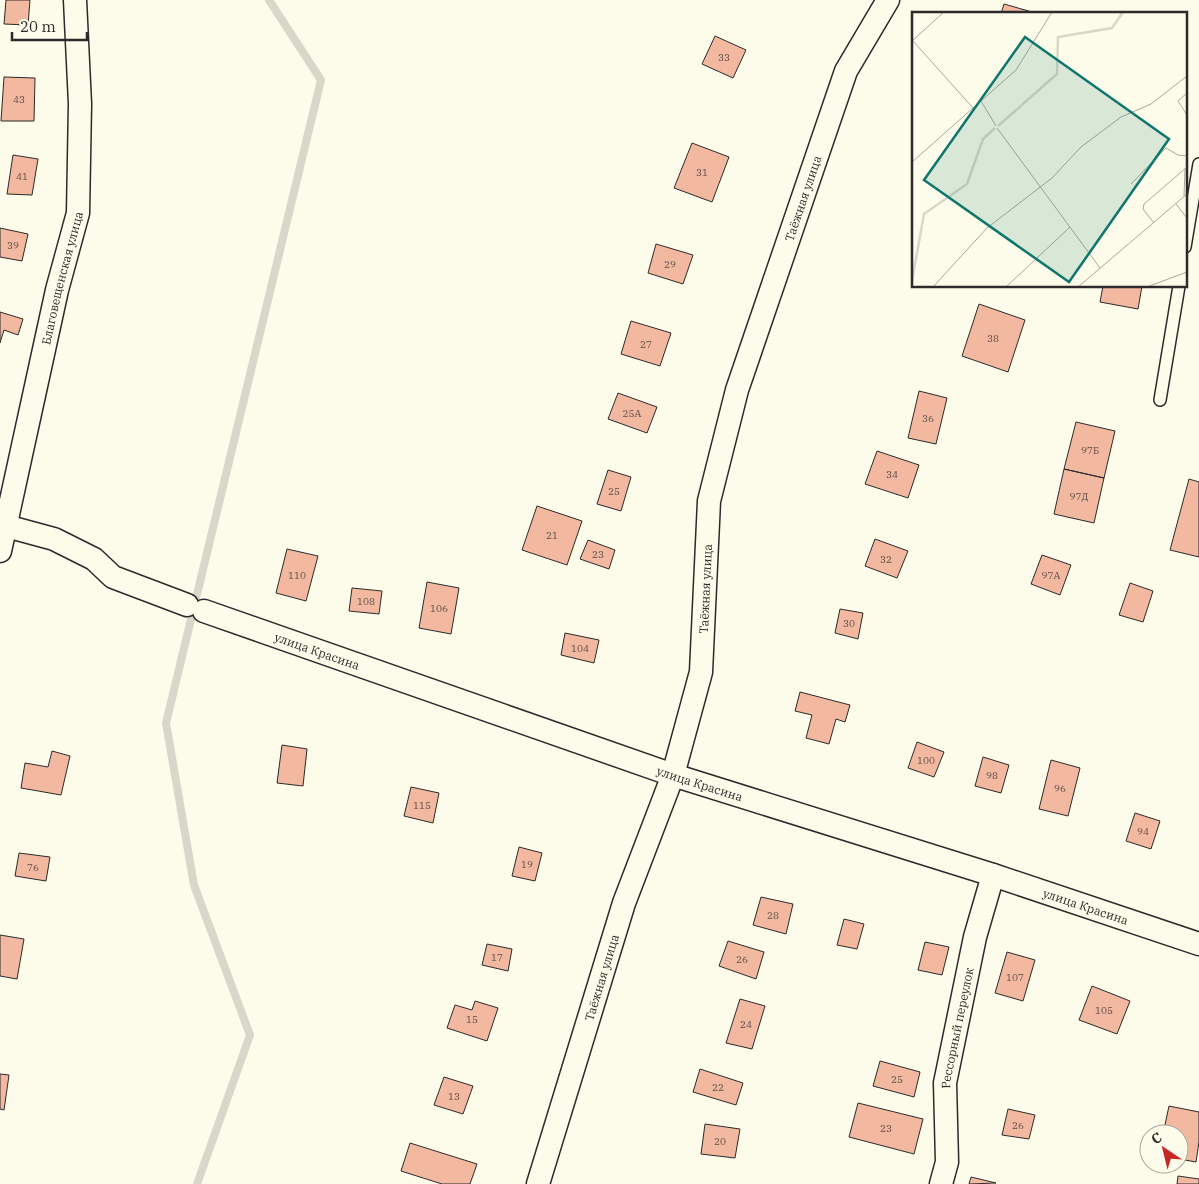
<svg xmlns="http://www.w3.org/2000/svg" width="1199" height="1184" font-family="'IBM Plex Serif',serif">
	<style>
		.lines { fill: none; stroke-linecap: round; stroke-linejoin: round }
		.stream { stroke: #d8d7c9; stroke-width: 8 }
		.building { fill: #f2b8a0; stroke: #2b2b2b }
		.lane-casing { stroke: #2b2b2b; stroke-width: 14 }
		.street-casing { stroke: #2b2b2b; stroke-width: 25 }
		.lane { stroke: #fdfbea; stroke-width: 11 }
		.street { stroke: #fdfbea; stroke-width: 22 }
		.labels { text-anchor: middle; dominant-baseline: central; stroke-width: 4; stroke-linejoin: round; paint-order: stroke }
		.number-label { font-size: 10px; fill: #5d4e48 }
		.street-label { font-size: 12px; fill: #2b2b2b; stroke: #fdfbea }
		.inset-river { fill: none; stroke: #d8d7c9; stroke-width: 2.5 }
		.inset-road { fill: none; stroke: #a9a89e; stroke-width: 1 }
		.view { fill: #0f766e; fill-opacity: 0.15; stroke: #0f766e; stroke-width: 2.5 }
		.inset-edge { fill: none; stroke: #2b2b2b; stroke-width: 2.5 }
	</style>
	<rect width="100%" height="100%" fill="#fdfbea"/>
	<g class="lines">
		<path class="stream" d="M197 1184 250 1035 194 885 166 723 321 80 269 0"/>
	</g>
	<path class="building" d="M6 0H30L28 25 4 24Z
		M1004 4 1032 12 1031 14H1001Z
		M715 36 746 50 733 78 702 64Z
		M4 77 35 78 34 121H1Z
		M692 143 729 157 712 202 674 188Z
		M13 155 38 159 32 195 7 194Z
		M0 228 28 234 22 261 0 257Z
		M656 244 693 255 683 284 648 273Z
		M1103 286H1142L1138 309 1100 302Z
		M979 304 1025 320 1008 372 962 356Z
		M0 312 23 319 18 335 4 330 0 343Z
		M631 321 671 333 660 366 621 354Z
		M919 391 947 398 936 444 908 438Z
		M618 393 657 407 647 433 608 419Z
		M1076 422 1115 431 1104 478 1064 469Z
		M877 451 919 465 908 498 865 484Z
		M1064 469 1104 478 1094 523 1054 514Z
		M608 470 631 477 621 511 597 504Z
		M1189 479 1199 482V557L1170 550Z
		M537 506 582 521 567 565 522 550Z
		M875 539 908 551 897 578 865 566Z
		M588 540 615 550 609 569 580 559Z
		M287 549 318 556 306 601 276 593Z
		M1042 555 1071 565 1060 595 1031 584Z
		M427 582 459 588 451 634 419 628Z
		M1130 583 1153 591 1143 622 1119 615Z
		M352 588 382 591 379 614 349 611Z
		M840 609 863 613 858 639 835 633Z
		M565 633 599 640 594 663 561 655Z
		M800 692 850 705 845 722 836 719 829 744 806 738 812 715 795 711Z
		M917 742 944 752 934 777 908 768Z
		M282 745 307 749 303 786 277 783Z
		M52 751 70 756 61 795 21 788 25 763 48 767Z
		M983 757 1009 765 1001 793 975 786Z
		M1051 760 1080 768 1068 816 1039 809Z
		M411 787 439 793 433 823 404 816Z
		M1135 813 1160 821 1151 849 1126 841Z
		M519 847 542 853 535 881 512 876Z
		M19 853 50 857 46 881 15 876Z
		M761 897 793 904 786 934 753 925Z
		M844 919 864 924 857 949 837 945Z
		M0 935 24 939 17 979 0 976Z
		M728 941 764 952 756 979 719 966Z
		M925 942 949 947 942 975 918 970Z
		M487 944 512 949 508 971 482 965Z
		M1007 952 1035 960 1023 1001 995 993Z
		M1092 986 1130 1001 1117 1034 1079 1020Z
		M740 999 765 1006 752 1049 726 1043Z
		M475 1001 498 1008 487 1041 447 1028 455 1005 472 1010Z
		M880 1061 920 1072 914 1097 873 1086Z
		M700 1069 743 1083 736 1105 693 1092Z
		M0 1074 9 1075 4 1110 0 1109Z
		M444 1077 473 1086 463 1114 434 1105Z
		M858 1103 923 1119 914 1154 849 1137Z
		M1169 1106 1199 1112V1142L1196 1162 1179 1159V1134H1163Z
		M1008 1109 1035 1115 1029 1139 1002 1135Z
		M705 1124 740 1129 735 1158 701 1154Z
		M410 1143 477 1164 470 1184H442L401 1171Z
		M1178 1176 1199 1179V1184H1177Z
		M971 1177 996 1183 969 1184Z"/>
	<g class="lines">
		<g class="lane-casing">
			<path id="lane" d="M1185 247 1199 164
				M1160 400 1179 286"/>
		</g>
		<g class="street-casing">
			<g id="street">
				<path d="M6 526 54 539 94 559 113 577 187 605"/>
				<path id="s1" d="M0 551 57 290 78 213 80 104 75 0"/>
				<path id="s2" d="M204 611 673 775 993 875 1199 944"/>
				<path id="s3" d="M538 1184 624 903 673 775 701 672 709 501 737 390 846 71 888 0"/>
				<path id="s4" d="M941 1184 947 1162 945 1083 975 937 993 875"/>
			</g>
		</g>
		<use href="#lane" class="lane"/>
		<use href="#street" class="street"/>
	</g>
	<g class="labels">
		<g class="number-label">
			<text x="724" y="57">33</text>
			<text x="19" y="99">43</text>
			<text x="702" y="172">31</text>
			<text x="22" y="176">41</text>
			<text x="13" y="245">39</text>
			<text x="670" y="264">29</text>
			<text x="993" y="338">38</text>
			<text x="646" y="344">27</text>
			<text x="632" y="413">25А</text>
			<text x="928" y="418">36</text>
			<text x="1090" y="450">97Б</text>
			<text x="892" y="474">34</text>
			<text x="614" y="491">25</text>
			<text x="1079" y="496">97Д</text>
			<text x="552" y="535">21</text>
			<text x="598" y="554">23</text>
			<text x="886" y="559">32</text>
			<text x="297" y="575">110</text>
			<text x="1051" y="575">97А</text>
			<text x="366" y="601">108</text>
			<text x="439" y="608">106</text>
			<text x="849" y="623">30</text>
			<text x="580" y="648">104</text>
			<text x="926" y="760">100</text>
			<text x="992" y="775">98</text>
			<text x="1060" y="788">96</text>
			<text x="422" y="805">115</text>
			<text x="1143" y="831">94</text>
			<text x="527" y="864">19</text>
			<text x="33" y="867">76</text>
			<text x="773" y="915">28</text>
			<text x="497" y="957">17</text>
			<text x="742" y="959">26</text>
			<text x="1015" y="977">107</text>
			<text x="1104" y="1010">105</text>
			<text x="472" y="1019">15</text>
			<text x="746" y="1024">24</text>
			<text x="897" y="1079">25</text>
			<text x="718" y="1087">22</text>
			<text x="454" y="1096">13</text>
			<text x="1018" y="1125">26</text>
			<text x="886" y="1128">23</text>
			<text x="720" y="1141">20</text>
		</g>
		<g class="street-label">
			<text stroke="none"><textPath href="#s3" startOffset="1026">Таёжная улица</textPath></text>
			<text stroke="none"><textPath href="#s1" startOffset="280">Благовещенская улица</textPath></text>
			<text stroke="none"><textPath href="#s3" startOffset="621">Таёжная улица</textPath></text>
			<text stroke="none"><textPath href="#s2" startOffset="120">улица Красина</textPath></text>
			<text stroke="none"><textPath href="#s2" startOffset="525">улица Красина</textPath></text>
			<text stroke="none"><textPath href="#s2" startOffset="930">улица Красина</textPath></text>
			<text stroke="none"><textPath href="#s3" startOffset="216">Таёжная улица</textPath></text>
			<text stroke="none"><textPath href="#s4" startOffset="158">Рессорный переулок</textPath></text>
		</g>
	</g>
	<g transform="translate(912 12)">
		<rect width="275" height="275" fill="#fdfbea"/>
		<path class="inset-river" d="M86 114 145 62 146 25 200 16 211 0M0 269 12 202 55 172 71 127 83 116"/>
		<path class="inset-road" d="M0 29 32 0M1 29 61 96M275 81 266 89 275 103M69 89 84 114M85 116 188 256M0 150 104 58 140 0M219 172 254 136 266 143 275 144M272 184 273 157M264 192 275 206M242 211 231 197 232 192 275 155M21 275 75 216 140 166 169 135 209 105 239 92 275 64M94 275 158 215M166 275 275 182M235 275 275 260"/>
		<path class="view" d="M113 25 257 127 157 270 12 168Z"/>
		<rect width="275" height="275" class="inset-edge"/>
	</g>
	<g transform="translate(1164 1149) rotate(325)"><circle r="24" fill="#fdfbea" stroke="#a9a89e"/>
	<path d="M0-4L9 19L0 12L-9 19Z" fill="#c62828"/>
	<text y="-8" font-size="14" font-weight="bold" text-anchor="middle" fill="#2b2b2b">С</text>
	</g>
	<path d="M12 32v8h75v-8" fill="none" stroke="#2b2b2b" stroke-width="2.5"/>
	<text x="20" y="32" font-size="15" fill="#2b2b2b" stroke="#fdfbea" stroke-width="4" paint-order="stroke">20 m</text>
</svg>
